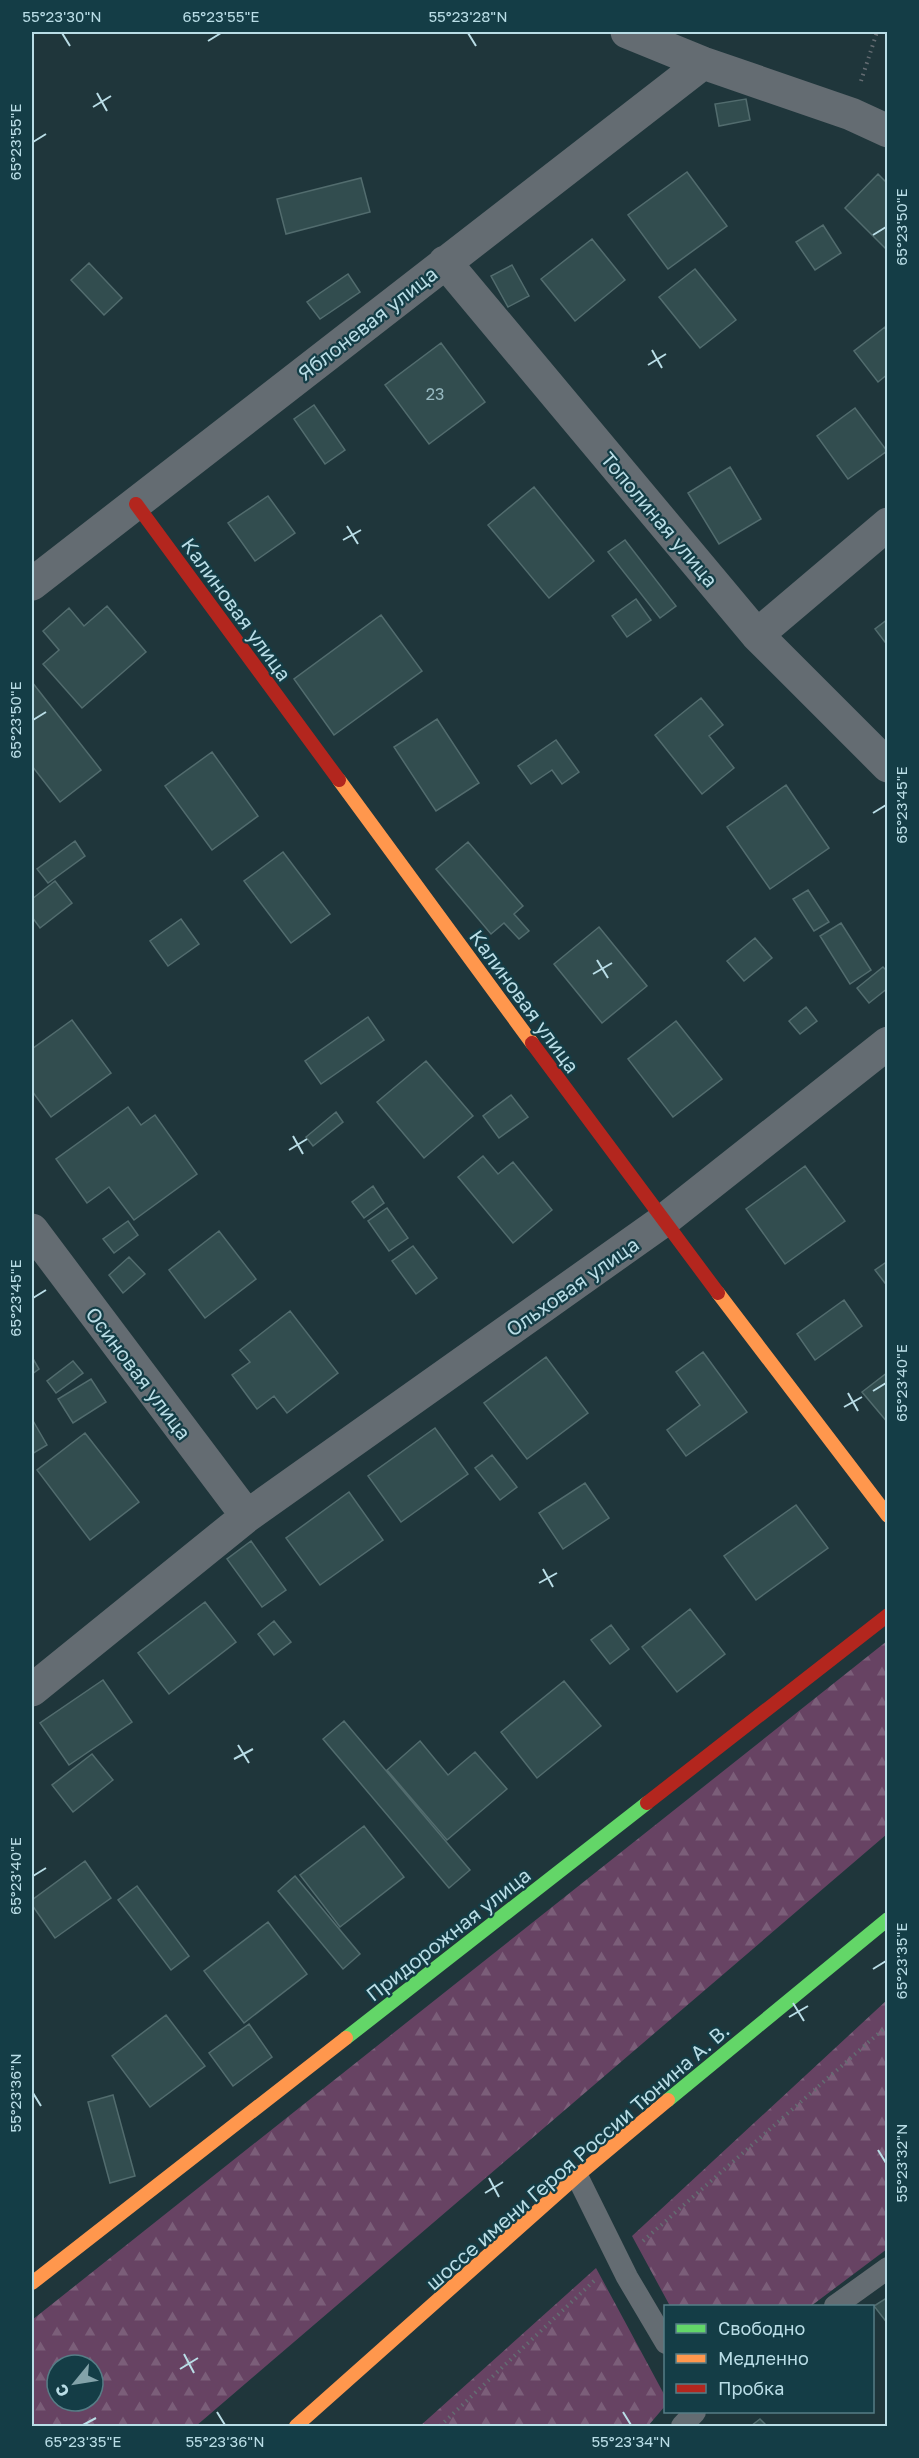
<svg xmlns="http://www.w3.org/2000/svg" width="919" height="2458" font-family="'Golos Text',sans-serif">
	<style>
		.forest { fill: url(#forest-firs); fill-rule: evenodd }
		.building { fill: #324d4f; stroke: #526c6e; stroke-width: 1.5 }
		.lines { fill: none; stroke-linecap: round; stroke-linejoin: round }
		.path { stroke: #646c72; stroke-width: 4; stroke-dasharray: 1.5 4.5; stroke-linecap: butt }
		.lane { stroke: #646c72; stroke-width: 22 }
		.street { stroke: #646c72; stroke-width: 33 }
		.fast { stroke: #63d668; stroke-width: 14 }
		.slow { stroke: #ff974d; stroke-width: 14 }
		.jam { stroke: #b3261e; stroke-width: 14 }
		.ticks { fill: none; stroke: #b9dde6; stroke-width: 2 }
		.labels { text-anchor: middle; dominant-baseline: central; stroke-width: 4.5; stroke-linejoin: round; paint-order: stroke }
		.number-label { font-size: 16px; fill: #97b9c0 }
		.street-label { font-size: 20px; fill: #b9dde6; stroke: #143d46 }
		.neatline { fill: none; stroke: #b9dde6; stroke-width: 2 }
		.ticks-label { font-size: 15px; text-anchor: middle; fill: #b9dde6 }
	</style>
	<defs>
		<pattern id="forest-firs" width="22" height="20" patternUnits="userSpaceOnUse" patternTransform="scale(1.5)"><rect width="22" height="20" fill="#674363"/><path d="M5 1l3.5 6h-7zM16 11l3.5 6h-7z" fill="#7b5e79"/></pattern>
	</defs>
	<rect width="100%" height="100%" fill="#1f363b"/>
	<path class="forest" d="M887 1641V1834L196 2426H32V2320ZM57 2365H93V2401H57Z
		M887 2000V2249L811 2306H670L632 2236Z
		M596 2268 665 2396V2406L648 2426H420Z"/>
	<path class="building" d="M746 99 750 120 719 126 715 104Z
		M687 172 727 226 668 269 628 215Z
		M878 174 888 184V251L845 208Z
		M361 178 370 212 286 234 277 199Z
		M823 225 841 253 815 270 796 242Z
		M592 239 625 280 575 321 541 279Z
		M89 263 122 298 104 315 71 280Z
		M512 265 529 296 508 307 491 276Z
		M695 269 736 320 700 348 659 297Z
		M348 274 360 292 320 319 307 302Z
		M885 327 888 331V374L878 382 854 351Z
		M441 343 485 402 429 444 385 385Z
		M314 405 345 450 325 464 294 419Z
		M855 408 887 451 848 479 817 436Z
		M730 467 761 519 719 544 688 493Z
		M534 487 594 561 549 598 488 525Z
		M268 496 295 533 255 561 228 523Z
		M625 540 676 606 660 618 608 552Z
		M636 599 651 620 627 637 612 616Z
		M107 606 146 652 82 708 43 664 59 650 43 631 69 608 84 626Z
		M381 615 422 671 334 735 294 679Z
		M888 619V646L875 629Z
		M32 682 101 770 60 802 32 766Z
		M701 698 723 725 709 736 734 768 702 794 655 735Z
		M437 719 479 783 436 811 394 747Z
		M556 740 579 772 562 784 552 770 531 784 518 766Z
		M212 752 258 816 212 850 165 786Z
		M786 785 829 848 770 889 727 827Z
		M75 841 85 856 48 883 37 869Z
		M468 842 523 906 514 914 529 931 519 939 504 923 491 934 436 869Z
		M283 852 330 914 291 943 244 881Z
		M55 881 72 903 40 928 32 917V899Z
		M808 890 829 922 814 931 793 899Z
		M181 919 199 944 168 966 150 941Z
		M841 923 871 970 850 984 820 936Z
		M599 927 647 986 602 1023 554 964Z
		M755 938 772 958 744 981 727 961Z
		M883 967 888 972V988L869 1003 857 988Z
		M806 1007 817 1021 800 1034 789 1021Z
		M368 1017 384 1040 321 1084 305 1061Z
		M72 1020 111 1073 51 1117 32 1091V1049Z
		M676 1021 722 1079 673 1117 628 1059Z
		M426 1061 473 1116 424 1158 377 1102Z
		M511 1095 528 1117 499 1138 483 1116Z
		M128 1107 141 1125 155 1115 197 1174 134 1220 109 1187 87 1203 56 1159Z
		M336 1112 343 1122 313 1146 306 1137Z
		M483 1156 498 1174 513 1162 552 1210 513 1243 458 1177Z
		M805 1166 845 1221 785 1264 746 1209Z
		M373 1186 384 1203 364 1218 352 1202Z
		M387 1208 408 1238 389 1251 368 1221Z
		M128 1221 138 1235 114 1253 103 1239Z
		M219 1231 256 1279 205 1318 169 1270Z
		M413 1246 437 1278 416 1294 392 1261Z
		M129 1257 145 1274 123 1293 109 1275Z
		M888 1261V1287L875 1270Z
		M844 1300 862 1326 815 1360 797 1334Z
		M290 1311 338 1373 287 1413 274 1396 257 1409 232 1375 250 1362 240 1350Z
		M703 1352 747 1412 686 1456 667 1430 700 1405 676 1372Z
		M32 1357 39 1369 32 1374Z
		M546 1357 588 1413 527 1459 484 1403Z
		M73 1361 83 1373 56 1393 47 1381Z
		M888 1372V1423L862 1392Z
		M91 1379 106 1402 73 1423 58 1399Z
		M32 1419 47 1445 32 1454Z
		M435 1428 468 1474 401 1522 368 1476Z
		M85 1433 139 1502 90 1540 37 1470Z
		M492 1455 517 1487 500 1500 475 1468Z
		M585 1483 609 1518 563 1549 539 1513Z
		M349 1492 383 1540 320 1585 286 1538Z
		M796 1505 828 1548 756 1600 724 1556Z
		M251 1541 286 1590 262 1607 227 1559Z
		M205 1602 236 1642 169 1694 138 1653Z
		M690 1609 725 1654 677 1692 642 1647Z
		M274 1621 291 1642 274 1655 258 1634Z
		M611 1625 629 1649 610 1664 591 1640Z
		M103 1680 132 1722 69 1765 40 1723Z
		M564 1681 601 1726 537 1778 501 1732Z
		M344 1721 470 1870 449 1888 323 1739Z
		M420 1741 448 1775 475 1752 507 1789 447 1840 387 1770Z
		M92 1754 113 1780 73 1812 52 1785Z
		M364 1826 404 1877 340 1927 300 1875Z
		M85 1861 111 1898 55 1938 32 1905V1900Z
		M295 1876 360 1954 343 1969 278 1891Z
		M137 1886 189 1956 171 1970 118 1900Z
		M268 1922 307 1974 244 2023 204 1971Z
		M166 2015 205 2066 150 2107 112 2056Z
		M249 2024 272 2057 233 2086 209 2053Z
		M113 2095 135 2176 110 2183 88 2102Z
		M888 2297V2324L874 2306Z
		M760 2419 767 2426H751Z"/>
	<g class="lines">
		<path class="path" d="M861 81 877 32
			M643 2241 888 2025
			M440 2426 595 2280"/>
		<path class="lane" d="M577 2176 627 2277 666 2343
			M835 2306 888 2268
			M682 2426 695 2412"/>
		<path class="street" d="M627 32 703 63 851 114 888 131
			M445 262 757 635 888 766
			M32 584 703 63
			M757 635 888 524
			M32 1230 247 1516
			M32 1690 247 1516 663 1221 888 1043"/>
		<path class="fast" d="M346 2038 647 1803
			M668 2100 888 1919"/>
		<path class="slow" d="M339 780 532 1043
			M718 1293 888 1516
			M32 2283 346 2038
			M296 2426 577 2176 668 2100"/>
		<path class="jam" d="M136 504 339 780
			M532 1043 718 1293
			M647 1803 888 1615"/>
	</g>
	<path class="ticks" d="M62 33 70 46M468 33 476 46M208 41 221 33M97 93 107 111M93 107 111 96M33 142 46 134M873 235 886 227M652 350 662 368M648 365 666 354M347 526 358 544M343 540 361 530M33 720 46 712M873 813 886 805M597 960 608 978M593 974 612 963M293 1136 303 1154M289 1150 307 1139M33 1298 46 1290M873 1391 886 1383M848 1393 858 1411M844 1407 862 1397M543 1569 553 1587M539 1583 557 1573M238 1745 249 1763M234 1759 253 1749M33 1876 46 1868M873 1969 886 1961M793 2003 804 2021M789 2017 808 2006M33 2093 41 2106M878 2150 886 2163M489 2178 499 2197M485 2193 503 2182M184 2354 194 2373M180 2369 198 2358M217 2412 225 2425M623 2412 631 2425M83 2425 96 2418"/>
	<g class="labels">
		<g class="number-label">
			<text x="435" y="394">23</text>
		</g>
		<g class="street-label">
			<text transform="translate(367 323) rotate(-38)">Яблоневая улица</text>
			<text transform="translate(660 519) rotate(50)">Тополиная улица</text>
			<text transform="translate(237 609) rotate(54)">Калиновая улица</text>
			<text transform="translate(525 1001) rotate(54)">Калиновая улица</text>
			<text transform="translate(572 1286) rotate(-35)">Ольховая улица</text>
			<text transform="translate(139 1373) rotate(53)">Осиновая улица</text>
			<text transform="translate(448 1934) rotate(-38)">Придорожная улица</text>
			<text transform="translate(577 2156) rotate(-41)">шоссе имени Героя России Тюнина А. В.</text>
		</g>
	</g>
	<rect width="919" height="2458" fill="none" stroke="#143d46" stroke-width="66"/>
	<rect x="664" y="2305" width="210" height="108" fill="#143d46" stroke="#567d86" stroke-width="1.5"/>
	<rect x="676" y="2324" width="30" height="9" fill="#63d668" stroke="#567d86" stroke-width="1.5"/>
	<text x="718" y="2335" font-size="18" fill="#b9dde6">Свободно</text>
	<rect x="676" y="2354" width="30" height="9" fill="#ff974d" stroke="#567d86" stroke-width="1.5"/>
	<text x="718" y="2365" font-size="18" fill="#b9dde6">Медленно</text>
	<rect x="676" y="2384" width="30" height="9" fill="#b3261e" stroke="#567d86" stroke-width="1.5"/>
	<text x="718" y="2395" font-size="18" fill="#b9dde6">Пробка</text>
	<g transform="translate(75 2383) rotate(240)"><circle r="28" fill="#143d46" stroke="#567d86" stroke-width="1.5"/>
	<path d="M0-4.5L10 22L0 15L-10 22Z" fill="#83a3aa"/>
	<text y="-9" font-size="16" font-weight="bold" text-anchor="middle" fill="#b9dde6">С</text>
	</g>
	<rect x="33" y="33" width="853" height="2392" class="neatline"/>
	<g class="ticks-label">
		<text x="62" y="22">55°23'30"N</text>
		<text x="221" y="22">65°23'55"E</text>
		<text x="468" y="22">55°23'28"N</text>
		<text transform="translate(16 142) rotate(-90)" y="5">65°23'55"E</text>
		<text transform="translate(902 227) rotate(-90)" y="5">65°23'50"E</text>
		<text transform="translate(16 720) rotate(-90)" y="5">65°23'50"E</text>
		<text transform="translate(902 805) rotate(-90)" y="5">65°23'45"E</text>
		<text transform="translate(16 1298) rotate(-90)" y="5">65°23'45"E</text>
		<text transform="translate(902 1383) rotate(-90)" y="5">65°23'40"E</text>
		<text transform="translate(16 1876) rotate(-90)" y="5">65°23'40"E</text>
		<text transform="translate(902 1961) rotate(-90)" y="5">65°23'35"E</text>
		<text transform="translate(16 2093) rotate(-90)" y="5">55°23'36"N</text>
		<text transform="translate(902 2163) rotate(-90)" y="5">55°23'32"N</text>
		<text x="83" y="2447">65°23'35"E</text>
		<text x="225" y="2447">55°23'36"N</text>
		<text x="631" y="2447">55°23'34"N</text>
	</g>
</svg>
